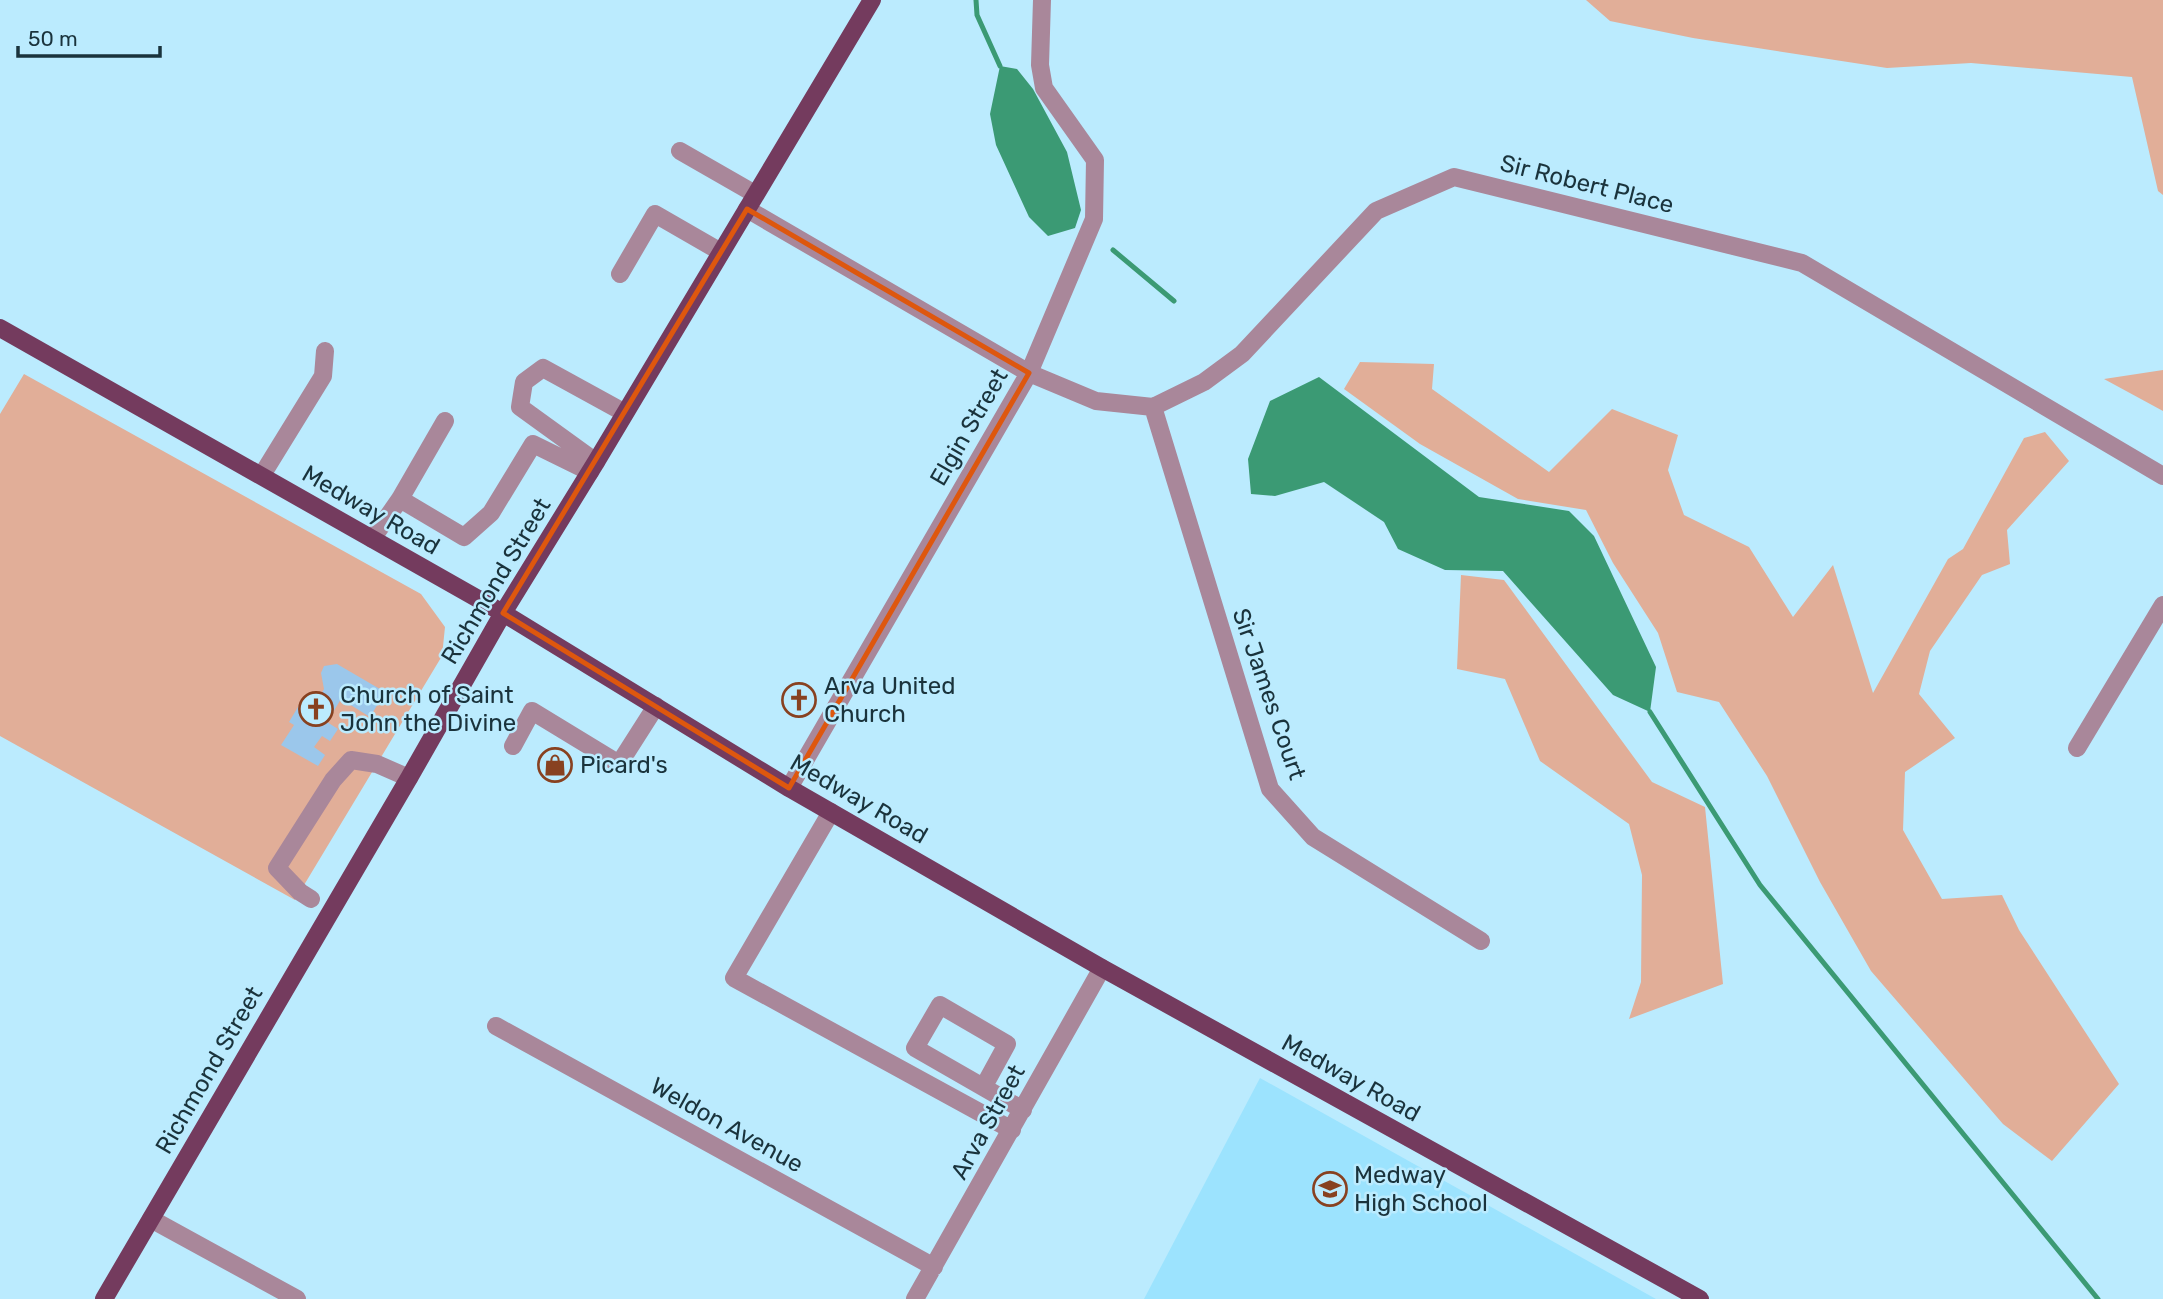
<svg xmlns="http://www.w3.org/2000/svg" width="2163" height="1299" font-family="Rubik,sans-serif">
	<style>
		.built { fill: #9ce3fe }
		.green { fill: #e1ae98 }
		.water { fill: #3b9a74 }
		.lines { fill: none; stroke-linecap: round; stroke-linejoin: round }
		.stream { stroke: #3b9a74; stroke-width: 5 }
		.building { fill: #9bc7eb }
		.minor { stroke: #a9879a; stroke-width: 18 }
		.major { stroke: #743b5e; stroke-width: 18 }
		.marked { fill: none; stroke: #de570e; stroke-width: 5; stroke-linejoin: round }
		.labels { text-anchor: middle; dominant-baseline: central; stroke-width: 5; stroke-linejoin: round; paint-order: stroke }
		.street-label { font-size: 24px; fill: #1a333c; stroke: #bbebfe }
		.poi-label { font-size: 24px; fill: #1a333c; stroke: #bbebfe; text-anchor: start }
	</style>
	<rect width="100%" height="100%" fill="#bbebfe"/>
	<path class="built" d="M1260 1078 1656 1299H1144Z"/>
	<path class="green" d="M1586 0H2163V195L2158 191 2132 77 1971 63 1887 68 1693 38 1610 21Z
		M1360 362 1434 364 1432 389 1549 472 1612 409 1678 435 1668 470 1684 515 1749 547 1793 617 1833 565 1873 693 1948 559 1963 549 2024 438 2045 432 2069 461 2007 530 2010 564 1982 575 1930 651 1919 694 1955 738 1905 772 1903 830 1942 899 2002 895 2019 930 2119 1084 2052 1161 2003 1124 1871 971 1820 882 1767 776 1719 702 1677 692 1658 633 1613 563 1586 510 1518 499 1420 444 1344 389Z
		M2163 370V411L2104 379Z
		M24 374 421 594 445 627 442 656 295 900 0 736V414Z
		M1461 575 1504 580 1652 782 1705 807 1723 984 1629 1019 1641 982 1642 875 1629 824 1540 761 1505 679 1457 669Z"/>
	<path class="water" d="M1000 66 1017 69 1033 89 1067 152 1081 210 1075 228 1048 236 1029 217 996 145 990 114Z
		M1319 377 1479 497 1569 511 1594 536 1656 667 1650 712 1613 695 1503 571 1445 570 1398 549 1384 522 1324 482 1275 496 1251 494 1248 459 1270 401Z"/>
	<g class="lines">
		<path class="stream" d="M976 0 977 15 1000 66
			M1113 250 1174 301
			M1650 712 1760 885 2098 1299"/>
	</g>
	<path class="building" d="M337 664 385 692 370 717 341 699 327 722 338 729 330 741 322 736 314 747 325 755 318 766 281 745 294 725 289 722 304 697 311 701 314 695 319 698 324 689 321 673 324 666Z"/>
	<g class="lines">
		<path class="minor" d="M680 151 755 194
			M747 209 1029 373 1096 401 1153 407 1204 382 1242 354 1376 211 1454 177 1802 263 2163 476
			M620 274 655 214 721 252
			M1153 407 1270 789 1313 837 1481 941
			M596 462 520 407 524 382 543 368 625 413
			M262 475 323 376 325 351
			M400 499 464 537 491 513 533 444 590 472
			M372 539 400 499 445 421
			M513 746 532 711 619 764 656 706
			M2077 748 2163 605
			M789 788 1029 373 1094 219 1095 160 1044 88 1040 65 1042 0
			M831 812 734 978 1012 1130
			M311 899 300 892 277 868 333 780 351 760 377 764 409 778
			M496 1026 934 1267
			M984 1086 1007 1044 940 1005 915 1048 1023 1110
			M151 1219 297 1299
			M915 1299 1102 968"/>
		<path class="major" d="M0 328 503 613 789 788 1102 968 1700 1299
			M104 1299 409 778 503 613 596 462 872 0"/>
	</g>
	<path class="marked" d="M747 209 1029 373 789 788 503 613Z"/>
	<defs>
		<g id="church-ring" transform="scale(1.75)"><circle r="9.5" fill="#bbebfe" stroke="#884120" stroke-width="1.5"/><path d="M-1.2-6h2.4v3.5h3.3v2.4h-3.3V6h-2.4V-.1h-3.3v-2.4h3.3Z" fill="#884120"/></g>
		<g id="shop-ring" transform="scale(1.75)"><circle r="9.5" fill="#bbebfe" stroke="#884120" stroke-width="1.5"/><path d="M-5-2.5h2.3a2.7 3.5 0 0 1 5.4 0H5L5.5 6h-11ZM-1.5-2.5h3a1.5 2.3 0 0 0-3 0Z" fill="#884120"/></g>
		<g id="school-ring" transform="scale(1.75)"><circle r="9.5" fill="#bbebfe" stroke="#884120" stroke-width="1.5"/><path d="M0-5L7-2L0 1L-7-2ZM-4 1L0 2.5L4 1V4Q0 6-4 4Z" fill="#884120"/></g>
	</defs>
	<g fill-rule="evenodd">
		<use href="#church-ring" x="799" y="700"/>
		<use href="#church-ring" x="316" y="709"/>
		<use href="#shop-ring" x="555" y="765"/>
		<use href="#school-ring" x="1330" y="1189"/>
	</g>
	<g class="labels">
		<g class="street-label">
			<text transform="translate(1587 184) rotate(14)">Sir Robert Place</text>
			<text transform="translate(969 427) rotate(-60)">Elgin Street</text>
			<text transform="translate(371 510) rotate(30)">Medway Road</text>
			<text transform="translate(496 581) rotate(-59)">Richmond Street</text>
			<text transform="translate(1269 694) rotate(71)">Sir James Court</text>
			<text transform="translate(859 799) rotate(30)">Medway Road</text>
			<text transform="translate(209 1070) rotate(-60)">Richmond Street</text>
			<text transform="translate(1351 1078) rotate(29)">Medway Road</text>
			<text transform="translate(988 1122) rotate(-61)">Arva Street</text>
			<text transform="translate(727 1125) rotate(29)">Weldon Avenue</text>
		</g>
		<g class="poi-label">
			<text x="824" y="686">Arva United<tspan x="824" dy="28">Church</tspan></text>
			<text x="340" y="695">Church of Saint<tspan x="340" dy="28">John the Divine</tspan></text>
			<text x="580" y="765">Picard's</text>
			<text x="1354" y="1175">Medway<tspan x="1354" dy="28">High School</tspan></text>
		</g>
	</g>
	<path d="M18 46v10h142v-10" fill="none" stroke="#1a333c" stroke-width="3.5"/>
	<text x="28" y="46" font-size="21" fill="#1a333c" stroke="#bbebfe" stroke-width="5" paint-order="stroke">50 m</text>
</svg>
